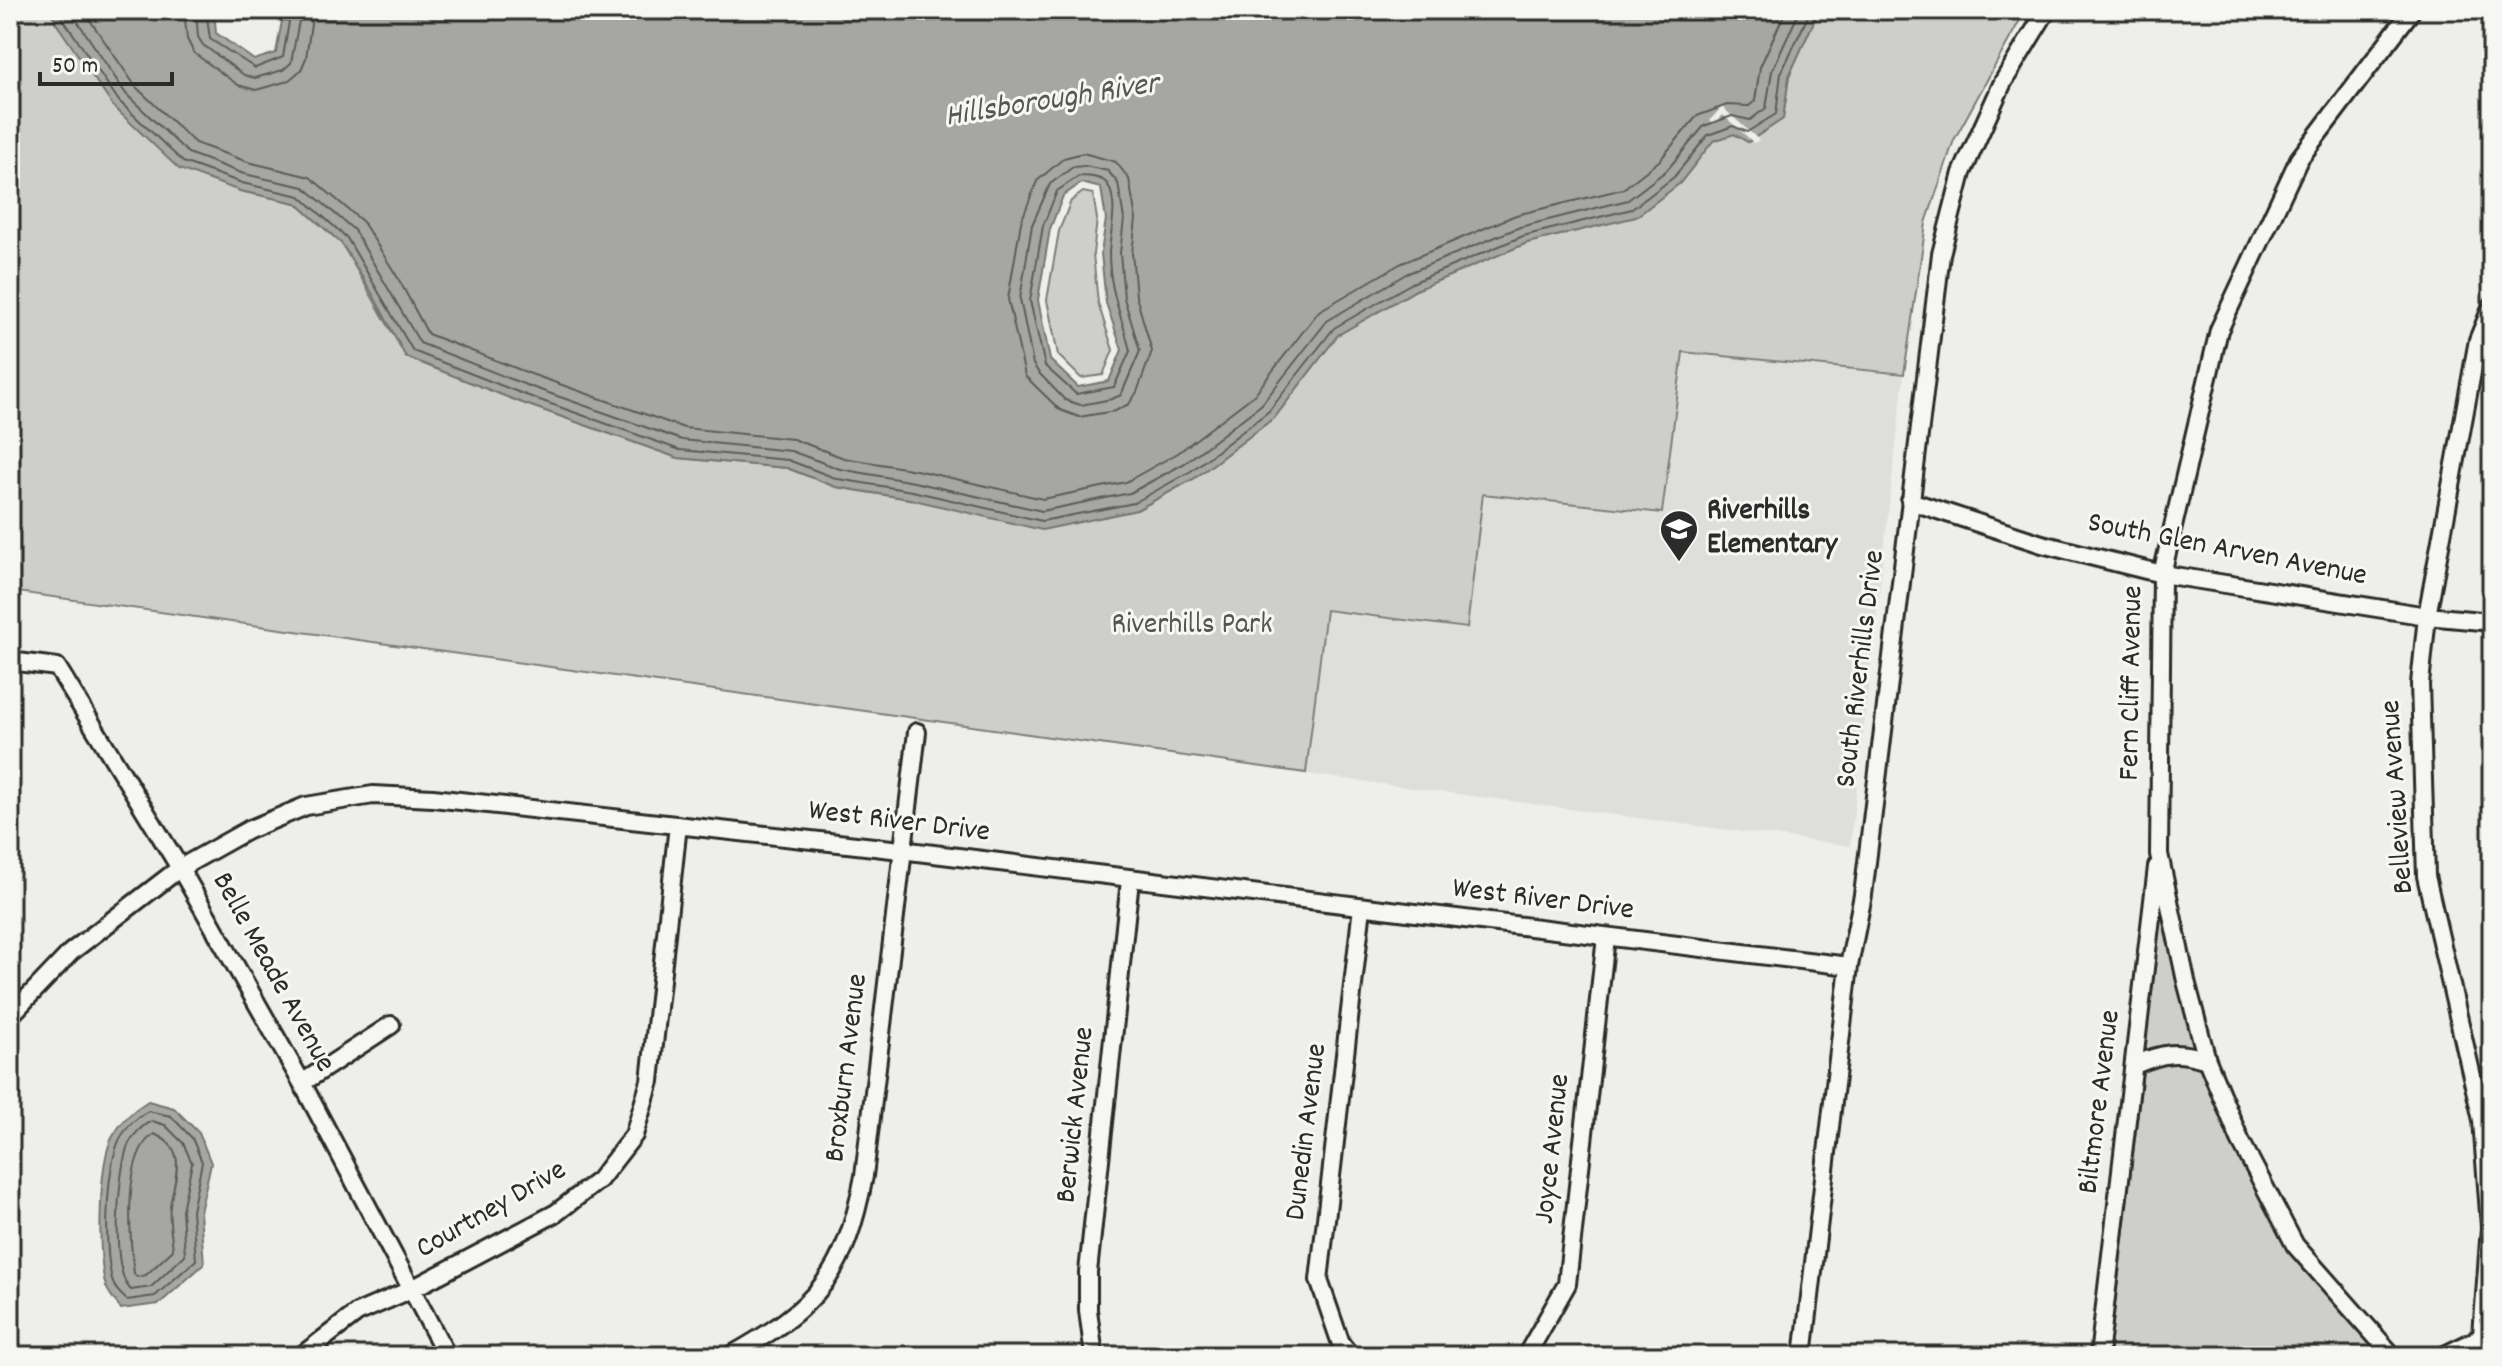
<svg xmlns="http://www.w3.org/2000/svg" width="2502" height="1366" font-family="Dekko,sans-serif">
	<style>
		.built { fill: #dededb }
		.green { fill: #cececa; stroke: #7c7c7a; stroke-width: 2 }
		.water { fill: #a6a6a3; stroke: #757573; stroke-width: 2; fill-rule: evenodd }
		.pier { fill: #eeeeea }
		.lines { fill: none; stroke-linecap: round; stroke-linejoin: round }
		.shore { stroke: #5c5c5b; stroke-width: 2 }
		.street-casing { stroke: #2b2b2b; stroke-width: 22 }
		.street { stroke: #f6f6f2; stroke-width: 16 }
		.labels { text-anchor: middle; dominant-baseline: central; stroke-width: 6; stroke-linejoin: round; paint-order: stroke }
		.poi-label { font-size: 30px; font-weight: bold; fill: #2b2b2b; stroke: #f6f6f2; text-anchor: start }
		.street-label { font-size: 30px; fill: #2b2b2b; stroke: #f6f6f2 }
		.park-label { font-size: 30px; fill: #545453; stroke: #f6f6f2 }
		.water-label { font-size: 32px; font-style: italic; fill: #565655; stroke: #f6f6f2 }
	</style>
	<rect width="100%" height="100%" fill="#eeeeea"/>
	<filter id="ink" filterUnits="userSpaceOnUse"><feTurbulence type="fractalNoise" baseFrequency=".0125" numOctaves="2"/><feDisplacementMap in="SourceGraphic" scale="16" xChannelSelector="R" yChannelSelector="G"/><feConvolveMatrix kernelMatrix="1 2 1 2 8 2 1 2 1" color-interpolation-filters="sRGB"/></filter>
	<g filter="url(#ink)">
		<path class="built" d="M1682 351 1904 375 1850 846 1306 774 1327 611 1466 628 1484 494 1663 514Z"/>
		<path class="green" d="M10 10H51L56 23 240 191 296 203 342 244 406 357 520 402 678 458 787 468 836 487 910 499 1137 510 1195 478 1275 417 1338 335 1416 290 1527 243 1636 216 1680 183 1713 141 1734 134 1748 142 1783 119 1789 76 1819 10 2025 11 1954 140 1926 223 1904 374 1683 352 1662 513 1483 494 1467 628 1326 610 1306 773 10 591Z
			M1083 192 1093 194 1097 219 1093 254 1098 303 1113 350 1103 375 1081 378 1058 355 1047 300 1059 231 1071 201Z
			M2161 890 2204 1069 2231 1142 2290 1248 2380 1351 2381 1356H2109L2142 1079Z"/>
		<path class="water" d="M51 10H214L216 33 254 60 276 53 284 10H1819L1789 76 1783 119 1748 142 1734 134 1713 141 1680 183 1636 217 1527 243 1416 290 1338 335 1275 417 1195 478 1137 510 1042 530 910 499 836 487 787 468 678 458 520 402 406 357 372 293 342 244 296 203 240 191 179 169 113 106 56 23ZM1081 183 1101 188 1106 219 1101 253 1106 303 1122 350 1109 381 1078 387 1050 360 1038 300 1050 229 1063 196Z
			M148 1101 174 1108 199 1133 211 1163 200 1212 204 1264 159 1304 121 1309C116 1301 107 1293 105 1283 98 1253 98 1162 113 1136 122 1120 133 1110 148 1101Z"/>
		<path class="pier" d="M1722 107 1759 140 1754 143 1723 115 1714 124 1710 120Z"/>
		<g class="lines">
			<path class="shore" d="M59 10 63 19 119 101 183 162 242 183 300 196 347 238 413 351 523 394 680 450 788 460 838 479 912 491 1042 521 1134 503 1191 471 1269 411 1334 328 1412 283 1523 236 1632 209 1674 177 1708 135 1733 126 1747 132 1776 114 1781 73 1811 10
				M70 10 126 94 188 153 244 174 304 187 354 230 420 343 526 385 682 440 791 451 840 469 914 482 1042 511 1130 493 1185 463 1262 404 1327 321 1406 274 1520 227 1628 200 1667 170 1704 126 1732 116 1750 120 1766 108 1772 71 1800 10
				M83 10 136 87 195 143 248 162 310 177 363 222 398 278 428 334 531 374 684 428 793 439 844 458 916 470 1043 499 1126 482 1178 453 1254 395 1319 311 1400 264 1516 215 1623 189 1659 161 1697 116 1727 105 1749 106 1755 101 1760 67 1786 10
				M184 10 187 39 194 53 238 85 256 90 288 81 301 70 306 58 313 10
				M196 10 198 37 203 45 244 75 255 78 283 70 291 63 301 10
				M206 10 210 39 255 68 283 57 291 10
				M1083 153 1116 162 1129 179 1136 219 1132 253 1136 296 1152 351 1137 392 1129 404 1115 411 1079 417 1060 410 1025 376 1008 299 1021 222 1037 181 1064 158Z
				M1085 166 1108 171 1118 183 1124 219 1120 253 1124 298 1140 351 1121 395 1112 399 1081 405 1065 400 1038 372 1033 364 1020 299 1032 225 1050 184 1073 167Z
				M1079 176C1087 176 1103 177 1108 185 1119 205 1110 232 1109 253 1109 290 1122 316 1130 351L1114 387 1076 394 1045 366 1030 301 1043 226 1057 191Z
				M148 1111 171 1116 192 1138 202 1162 192 1211 196 1260 155 1296 127 1300C121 1295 114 1288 112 1280 104 1247 106 1174 118 1143 124 1129 136 1118 148 1111Z
				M152 1121 165 1125 183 1143 192 1163 182 1210 185 1255 151 1287 131 1290C110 1270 118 1176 127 1148 131 1137 142 1125 152 1121Z
				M154 1134C190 1149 174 1178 170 1206 168 1220 172 1236 173 1250L146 1275 137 1277 134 1274C130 1240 122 1154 154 1134Z"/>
			<g class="street-casing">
				<path id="street" d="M1910 501 2042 544 2162 574 2427 616 2492 622
					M10 661 57 667 180 868 302 1083 447 1356
					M10 1016 71 952 180 868 248 830 306 806 373 795 433 798 901 850 1849 966
					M2134 1065C2163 1053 2177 1050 2207 1060
					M302 1083 391 1025
					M2482 1335 2490 1227 2482 1120 2426 876 2420 684 2427 616 2478 340 2492 306
					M301 1356 357 1313 410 1290 556 1213 599 1180 634 1135 650 1081 678 825
					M730 1356C817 1307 845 1276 864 1176L917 732
					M1094 1356 1088 1310V1272L1130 880
					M1351 1356 1341 1344 1319 1280 1362 907
					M1526 1356 1567 1284 1606 937
					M1803 1356 1849 966 1863 895 1941 254 1962 173 2003 82 2047 10
					M2099 1356 2157 867
					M2393 1356 2295 1245 2240 1140 2207 1060 2186 981 2159 854 2162 574 2219 330 2299 159 2412 10
					M2443 1356 2490 1333"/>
			</g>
			<use href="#street" class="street"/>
		</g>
	</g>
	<defs>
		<g id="school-pin" transform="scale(2)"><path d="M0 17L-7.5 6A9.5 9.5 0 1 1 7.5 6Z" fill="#2b2b2b" stroke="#f6f6f2"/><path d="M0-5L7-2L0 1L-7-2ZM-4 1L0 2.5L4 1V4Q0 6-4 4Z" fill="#fff"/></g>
	</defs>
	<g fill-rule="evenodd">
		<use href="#school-pin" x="1679" y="529"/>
	</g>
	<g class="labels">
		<g class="poi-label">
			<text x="1707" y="512">Riverhills<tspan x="1707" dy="34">Elementary</tspan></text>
		</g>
		<g class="street-label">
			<text transform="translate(2227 551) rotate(11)">South Glen Arven Avenue</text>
			<text transform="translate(1862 669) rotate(-83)">South Riverhills Drive</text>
			<text transform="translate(2133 683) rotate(-89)">Fern Cliff Avenue</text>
			<text transform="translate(2399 797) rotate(-94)">Belleview Avenue</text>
			<text transform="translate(899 823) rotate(7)">West River Drive</text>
			<text transform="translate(1543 901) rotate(7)">West River Drive</text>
			<text transform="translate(272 973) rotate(61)">Belle Meade Avenue</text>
			<text transform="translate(848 1068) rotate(-83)">Broxburn Avenue</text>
			<text transform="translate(2101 1102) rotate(-83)">Biltmore Avenue</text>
			<text transform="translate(1077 1115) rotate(-84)">Berwick Avenue</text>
			<text transform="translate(1308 1132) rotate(-83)">Dunedin Avenue</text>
			<text transform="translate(1554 1149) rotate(-84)">Joyce Avenue</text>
			<text transform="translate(492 1211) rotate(-30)">Courtney Drive</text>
		</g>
		<g class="park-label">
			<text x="1192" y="626">Riverhills Park</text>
		</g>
		<g class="water-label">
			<text transform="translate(1052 102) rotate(-9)">Hillsborough River</text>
		</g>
	</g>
	<rect width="2502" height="1366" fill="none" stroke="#f6f6f2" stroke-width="40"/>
	<rect x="20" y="20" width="2462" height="1326" fill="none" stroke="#2b2b2b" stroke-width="3" filter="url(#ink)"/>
	<path d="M40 72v12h132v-12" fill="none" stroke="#2b2b2b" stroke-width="4"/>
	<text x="52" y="72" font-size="24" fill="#2b2b2b" stroke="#f6f6f2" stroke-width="6" paint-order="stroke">50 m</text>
</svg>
